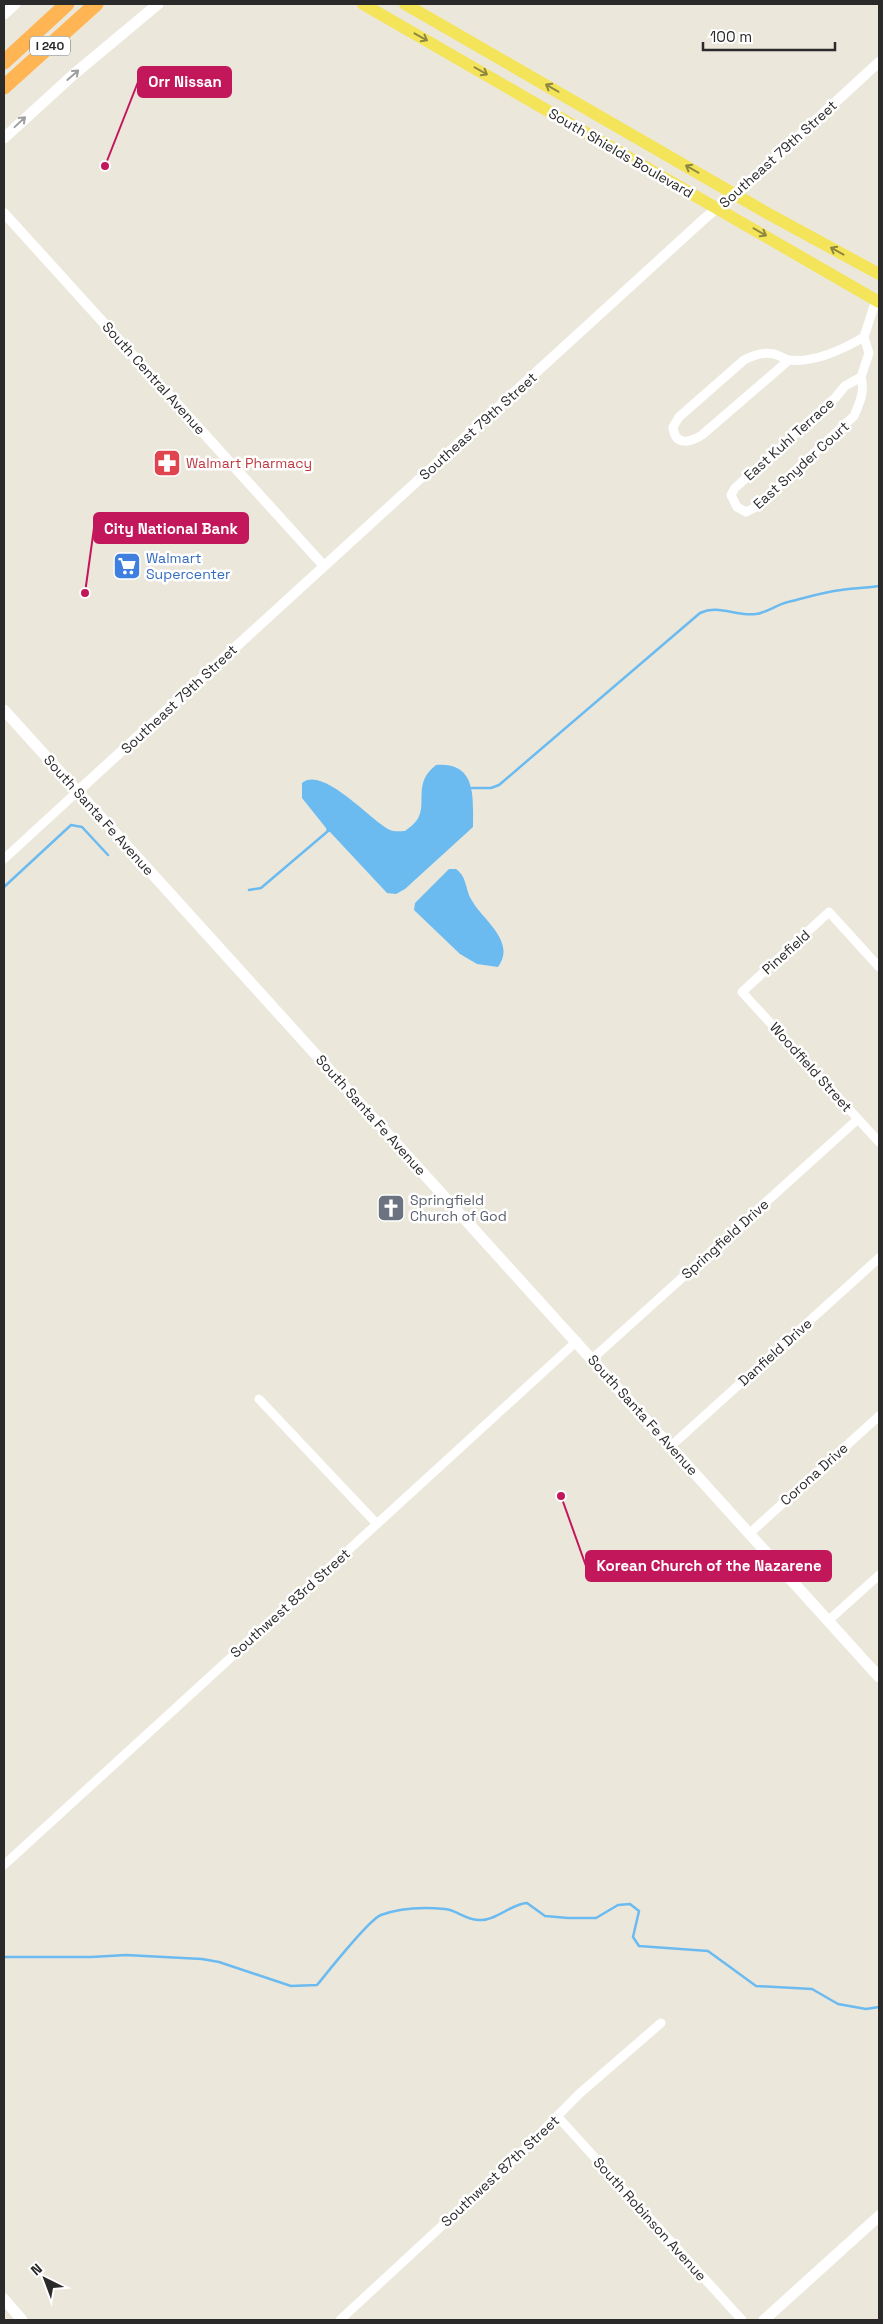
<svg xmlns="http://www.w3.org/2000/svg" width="883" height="2324" font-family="'Space Grotesk',sans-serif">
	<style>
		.water { fill: #6bbbf1 }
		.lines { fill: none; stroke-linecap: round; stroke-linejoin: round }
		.stream { stroke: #6bbbf1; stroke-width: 2.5 }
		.minor { stroke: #fff; stroke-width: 9 }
		.tertiary { stroke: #fff; stroke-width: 10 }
		.secondary { stroke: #fff; stroke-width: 11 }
		.primary { stroke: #f3e459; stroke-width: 12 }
		.motorway { stroke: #ffb553; stroke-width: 15 }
		.oneway { stroke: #8e8742 }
		.oneway2 { stroke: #9f9f9f }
		.labels { text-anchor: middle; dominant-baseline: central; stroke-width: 5; stroke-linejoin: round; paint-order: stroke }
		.shield { fill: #fff; stroke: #6a6a6a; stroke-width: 1 }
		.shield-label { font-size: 12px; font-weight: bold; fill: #2a2a2a }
		.street-label { font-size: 14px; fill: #2a2a2a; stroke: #fff }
		.health-label { font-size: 14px; fill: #be3a42; stroke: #fff; text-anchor: start }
		.shop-label { font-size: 14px; fill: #366cbe; stroke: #fff; text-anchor: start }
		.worship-label { font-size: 14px; fill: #5b616d; stroke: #fff; text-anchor: start }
		.leader { fill: none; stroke: #c2185b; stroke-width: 2 }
		.callout-dot { fill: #c2185b; stroke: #fff; stroke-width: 2 }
		.callout { fill: #c2185b; stroke: #c2185b; stroke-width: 2 }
		.callout-label { font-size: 15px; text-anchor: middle; font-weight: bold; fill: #fff }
	</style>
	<rect width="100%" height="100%" fill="#ece7db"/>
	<path class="water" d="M436 765C477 762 473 797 473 827L405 889 396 894 387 893 330 832H327L326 828 302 798V783C323 765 372 822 390 830 394 832 401 831 405 831 409 828 414 824 417 820 428 804 412 783 436 765Z
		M449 869H456C467 877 465 888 471 899 482 920 517 941 498 967L477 964 460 954 414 910 415 903Z"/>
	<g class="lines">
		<path class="stream" d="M472 788H491L499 785 700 613C719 604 736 617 756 614 766 613 778 604 788 602 805 598 823 592 841 590 853 588 866 588 879 586
			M4 887 71 825 82 827 108 855
			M249 890 261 888 328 831
			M4 1957H91L126 1955 202 1959 219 1962 291 1986 317 1985C328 1972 368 1920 381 1915 400 1908 424 1907 445 1909 457 1910 467 1921 481 1920 497 1920 511 1904 527 1903L545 1916 568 1918H596L618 1905 630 1904 639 1911 633 1937 639 1946 708 1951 756 1986 812 1989 838 2004 866 2009 879 2007"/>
		<path class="minor" d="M789 360 702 435C691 442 675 447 673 427L679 417 744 360C753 355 764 352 774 354 779 355 784 359 789 360 815 363 842 350 864 337
			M861 377C865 392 860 402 854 416L756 507 746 512 737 507 731 495 735 488 835 398 845 386Z
			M861 377 869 353 864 337 876 300
			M4 859 78 791
			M879 967 829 912 742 992 879 1142
			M592 1359 858 1119
			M259 1399 377 1524
			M671 1446 879 1258
			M750 1533 879 1416
			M829 1620 879 1575
			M4 1865 577 1341
			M558 2117 742 2320
			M340 2320 526 2148 579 2094 661 2023"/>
		<path class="tertiary" d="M4 213 324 566
			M78 791 704 219 751 180 879 62"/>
		<path class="secondary" d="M4 14 15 4
			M4 138 73 75 158 4
			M4 710 879 1677
			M4 2299 22 2320
			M764 2320 879 2216"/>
		<path class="primary" d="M363 4 879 302
			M405 4 767 213 879 274"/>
		<path class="motorway" d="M4 62 67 4
			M4 87 96 4"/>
	</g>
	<defs><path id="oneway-shaft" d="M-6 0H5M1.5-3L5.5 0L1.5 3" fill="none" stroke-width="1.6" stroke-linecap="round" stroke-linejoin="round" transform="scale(1.25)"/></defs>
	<g class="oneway">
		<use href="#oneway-shaft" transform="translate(421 37) rotate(29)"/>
		<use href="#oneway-shaft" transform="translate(481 71) rotate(30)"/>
		<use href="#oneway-shaft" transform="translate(552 88) rotate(-150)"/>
		<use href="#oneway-shaft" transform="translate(692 169) rotate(-150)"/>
		<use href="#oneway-shaft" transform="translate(760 232) rotate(30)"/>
		<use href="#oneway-shaft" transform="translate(837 251) rotate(-151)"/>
	</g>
	<g class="oneway2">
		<use href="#oneway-shaft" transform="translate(73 75) rotate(-41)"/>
		<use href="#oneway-shaft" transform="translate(20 122) rotate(-43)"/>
	</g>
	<defs>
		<g id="pharmacy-square" transform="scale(1.4375)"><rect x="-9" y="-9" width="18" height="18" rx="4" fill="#e0444e" stroke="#fff"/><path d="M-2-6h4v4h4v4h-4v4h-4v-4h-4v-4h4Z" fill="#fff"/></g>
		<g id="supermarket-square" transform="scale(1.4375)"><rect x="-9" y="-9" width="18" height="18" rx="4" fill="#3f7fe0" stroke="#fff"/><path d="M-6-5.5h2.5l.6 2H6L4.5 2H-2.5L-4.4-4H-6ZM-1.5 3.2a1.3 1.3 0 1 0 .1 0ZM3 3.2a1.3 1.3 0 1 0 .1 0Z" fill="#fff"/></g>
		<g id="church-square" transform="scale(1.4375)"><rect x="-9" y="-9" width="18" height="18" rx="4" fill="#6b7280" stroke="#fff"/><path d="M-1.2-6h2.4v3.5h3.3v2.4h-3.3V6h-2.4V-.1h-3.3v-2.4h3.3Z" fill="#fff"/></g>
	</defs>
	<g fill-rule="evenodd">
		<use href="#pharmacy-square" x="167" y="463"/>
		<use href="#supermarket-square" x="127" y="566"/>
		<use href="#church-square" x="391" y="1208"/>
	</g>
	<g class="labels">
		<rect class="shield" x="30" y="36.5" width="40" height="19" rx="4"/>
		<g class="shield-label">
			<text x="50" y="46">I 240</text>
		</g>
		<g class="street-label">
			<text transform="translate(621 153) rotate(30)">South Shields Boulevard</text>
			<text transform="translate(778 154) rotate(-42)">Southeast 79th Street</text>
			<text transform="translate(154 378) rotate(48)">South Central Avenue</text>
			<text transform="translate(478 426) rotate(-42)">Southeast 79th Street</text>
			<text transform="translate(789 439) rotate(-42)">East Kuhl Terrace</text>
			<text transform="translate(801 465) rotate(-42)">East Snyder Court</text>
			<text transform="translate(179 699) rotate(-43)">Southeast 79th Street</text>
			<text transform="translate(99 815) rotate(48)">South Santa Fe Avenue</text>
			<text transform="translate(786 952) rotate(-42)">Pinefield</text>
			<text transform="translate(811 1067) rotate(48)">Woodfield Street</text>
			<text transform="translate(371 1115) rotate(48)">South Santa Fe Avenue</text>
			<text transform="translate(725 1239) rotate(-42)">Springfield Drive</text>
			<text transform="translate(775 1352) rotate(-42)">Danfield Drive</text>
			<text transform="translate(643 1415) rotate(48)">South Santa Fe Avenue</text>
			<text transform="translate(814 1474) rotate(-42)">Corona Drive</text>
			<text transform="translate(290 1603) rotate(-42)">Southwest 83rd Street</text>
			<text transform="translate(500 2171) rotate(-43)">Southwest 87th Street</text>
			<text transform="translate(650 2219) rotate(48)">South Robinson Avenue</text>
		</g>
		<g class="health-label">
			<text x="186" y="463">Walmart Pharmacy</text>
		</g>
		<g class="shop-label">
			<text x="146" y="558">Walmart<tspan x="146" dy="16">Supercenter</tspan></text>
		</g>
		<g class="worship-label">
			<text x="410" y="1200">Springfield<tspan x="410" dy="16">Church of God</tspan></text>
		</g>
	</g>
	<path class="leader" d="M105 166L138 82M85 593L94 528M561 1496L586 1566"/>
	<g class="callout-dot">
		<circle cx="105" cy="166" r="5"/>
		<circle cx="85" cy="593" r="5"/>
		<circle cx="561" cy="1496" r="5"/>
	</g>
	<g class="callout">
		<rect x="138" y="67" width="93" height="30" rx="5"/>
		<rect x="94" y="513" width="154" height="30" rx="5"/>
		<rect x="586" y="1551" width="245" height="30" rx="5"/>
	</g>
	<g class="callout-label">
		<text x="185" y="87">Orr Nissan</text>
		<text x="171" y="534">City National Bank</text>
		<text x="709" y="1571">Korean Church of the Nazarene</text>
	</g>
	<rect width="883" height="2324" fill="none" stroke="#2a2a2a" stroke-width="10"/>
	<g transform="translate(45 2279) rotate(318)" stroke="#ffffff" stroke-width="4" paint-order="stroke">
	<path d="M0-4L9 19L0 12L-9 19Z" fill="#2a2a2a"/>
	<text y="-8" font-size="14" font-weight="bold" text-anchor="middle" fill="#2a2a2a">N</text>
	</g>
	<path d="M703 42v8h132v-8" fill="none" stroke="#2a2a2a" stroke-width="2.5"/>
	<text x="710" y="42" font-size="15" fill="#2a2a2a" stroke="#ffffff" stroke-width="4" paint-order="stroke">100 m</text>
</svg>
